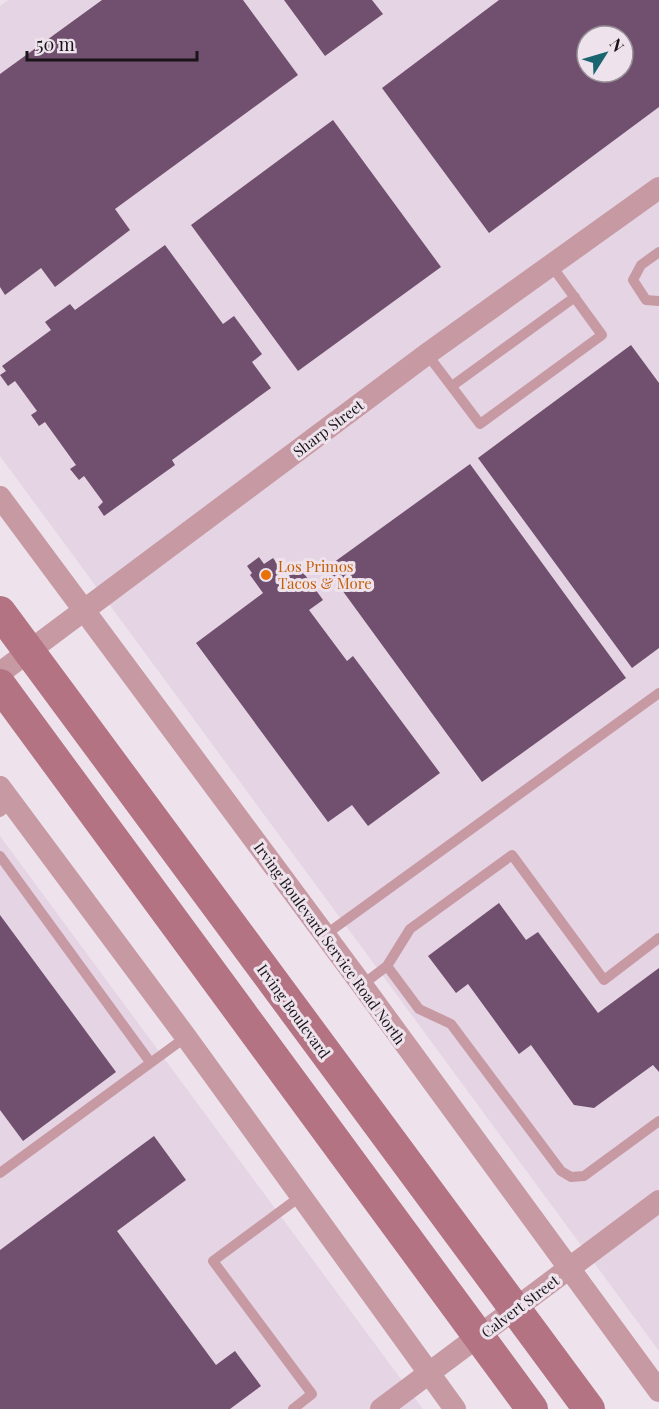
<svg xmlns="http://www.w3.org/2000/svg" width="659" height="1409" font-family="'Playfair Display',serif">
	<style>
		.built { fill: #e5d4e3; fill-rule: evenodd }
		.building { fill: #70506e; fill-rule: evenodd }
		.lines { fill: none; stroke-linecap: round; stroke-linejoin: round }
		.lane { stroke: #c799a3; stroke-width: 10 }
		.street { stroke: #c799a3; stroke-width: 22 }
		.secondary { stroke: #b47383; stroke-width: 32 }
		.food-dot { fill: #e8710a; stroke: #eee3ed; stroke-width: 2 }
		.labels { text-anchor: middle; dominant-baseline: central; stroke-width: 6; stroke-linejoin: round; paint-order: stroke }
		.street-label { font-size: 15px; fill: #181417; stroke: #eee3ed }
		.food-label { font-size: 15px; fill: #c56008; stroke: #eee3ed; text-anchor: start }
	</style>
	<rect width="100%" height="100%" fill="#eee3ed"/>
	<path class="built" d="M8 0H659V1351L0 456V6ZM587 36H623V72H587Z
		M0 836 423 1409H0Z"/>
	<path class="building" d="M102 0H243L298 75 115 209 130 230 55 287 41 268 5 295 0 287V74Z
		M284 0H372L383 14 325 56Z
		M499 0H659V107L489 233 382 88ZM587 36H623V72H587Z
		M333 120 441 267 298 371 191 225Z
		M165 245 223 324 234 316 262 354 252 362 271 388 172 460 175 465 104 516 98 507 103 502 84 476 79 480 70 469 76 465 45 422 39 426 31 415 37 411 15 381 8 386 0 375 6 371 2 366 51 330 45 322 70 304 75 310Z
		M631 345 659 383V648L632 668 478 458Z
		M470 464 626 678 482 782 326 568Z
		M259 557 264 564 273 558 287 577 300 568 323 600 309 610 347 661 353 656 440 773 368 826 352 805 328 822 196 643 263 593 250 575 252 573 247 566Z
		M499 903 526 940 538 932 598 1013 659 968V1072L653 1065 594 1108 574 1105 531 1045 519 1054 468 984 456 993 428 956Z
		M0 915 116 1072 23 1141 0 1110Z
		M154 1136 186 1180 117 1231 216 1365 235 1351 261 1386 230 1409H0V1250Z"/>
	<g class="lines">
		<path class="lane" d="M659 252 641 265 633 280 646 300 659 301
			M427 354 480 424 602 335 551 265
			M452 386 575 297
			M0 812 12 803
			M0 856 150 1062
			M325 935 659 693
			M387 966 410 929 512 855 604 980 659 938
			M362 985 387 966 419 1009 451 1024 561 1171 571 1177 584 1176 659 1121
			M0 1173 186 1037
			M293 1409 312 1394 213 1261 301 1196"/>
		<path class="street" d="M0 497 362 985 659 1391
			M0 673 427 354 659 188
			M0 787 186 1037 455 1409
			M381 1409 659 1201"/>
		<path class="secondary" d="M0 612 589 1409
			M0 685 532 1409"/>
	</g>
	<circle class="food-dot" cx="266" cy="575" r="6"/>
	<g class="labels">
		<g class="street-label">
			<text transform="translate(328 428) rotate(-37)">Sharp Street</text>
			<text transform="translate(330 943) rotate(54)">Irving Boulevard Service Road North</text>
			<text transform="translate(294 1011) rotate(54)">Irving Boulevard</text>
			<text transform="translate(520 1306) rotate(-37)">Calvert Street</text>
		</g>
		<g class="food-label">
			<text x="278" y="566">Los Primos<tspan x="278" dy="17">Tacos &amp; More</tspan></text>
		</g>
	</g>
	<g transform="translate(605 54) rotate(53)"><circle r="28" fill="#eee3ed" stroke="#989097" stroke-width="1.5"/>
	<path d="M0-4.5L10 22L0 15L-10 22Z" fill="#1a6470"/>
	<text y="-9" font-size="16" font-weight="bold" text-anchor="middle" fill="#181417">N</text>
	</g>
	<path d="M27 51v9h170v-9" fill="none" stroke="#181417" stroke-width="3"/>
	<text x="36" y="51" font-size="18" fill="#181417" stroke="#eee3ed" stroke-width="4.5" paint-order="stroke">50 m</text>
</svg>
